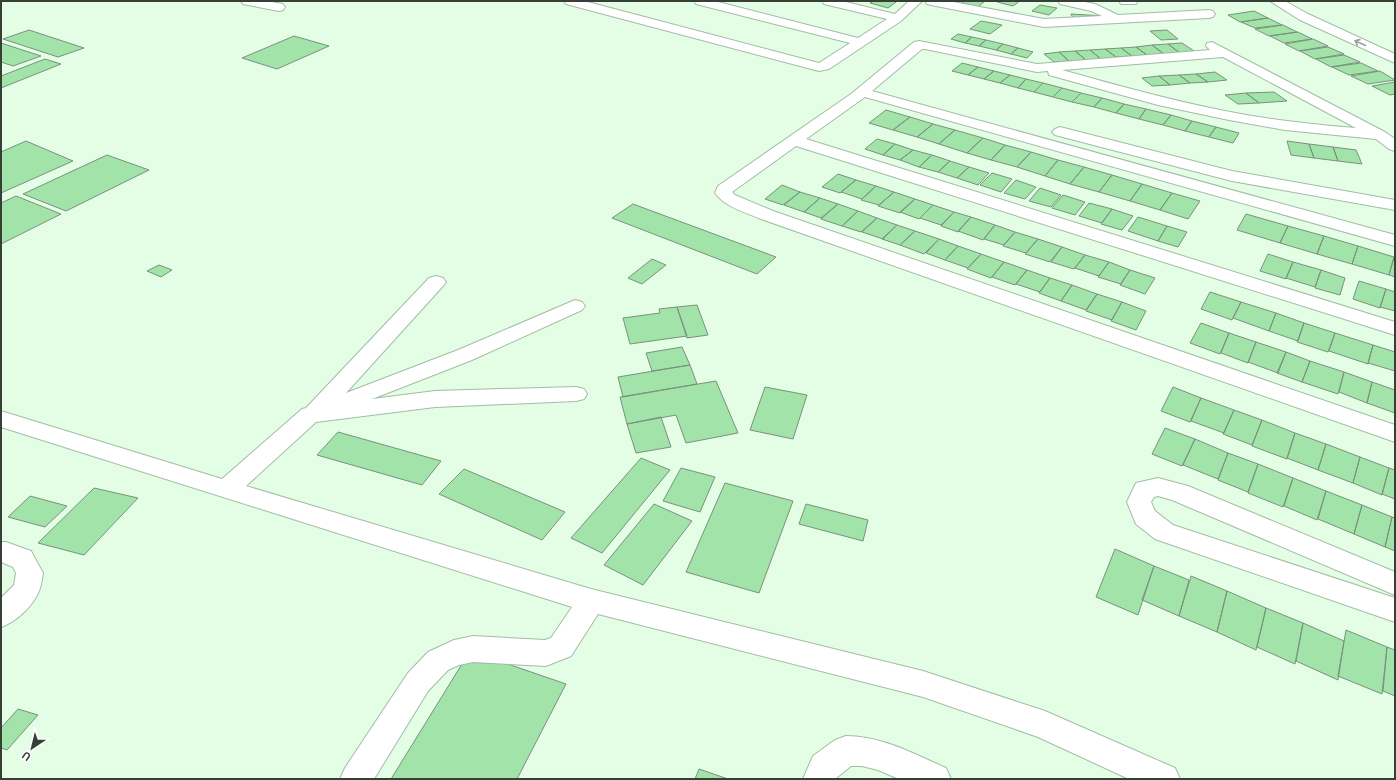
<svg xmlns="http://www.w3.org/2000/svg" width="1396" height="780" font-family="Figtree,sans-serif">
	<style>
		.building { fill: #a1e3a8; stroke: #7a927c }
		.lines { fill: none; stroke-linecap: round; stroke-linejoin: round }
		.minor-casing { stroke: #a3bca5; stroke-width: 2 }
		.minor { fill: #fff; fill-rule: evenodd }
		.oneway { stroke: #9aa09b }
	</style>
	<rect width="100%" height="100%" fill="#e3fee5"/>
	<path class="building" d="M874 1H891L896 2 888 8 870 3Z
		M964 1H985L978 7 962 3Z
		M998 1H1020L1013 6 997 2Z
		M1040 5 1057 8 1049 15 1032 11Z
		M1254 11 1268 18 1240 22 1228 15Z
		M1071 14 1104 16 1106 19 1073 18Z
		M1268 18 1282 25 1255 28 1241 22Z
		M981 21 1002 25 990 34 970 29Z
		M1283 25 1297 32 1269 36 1255 29Z
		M29 30 84 48 58 57 3 39Z
		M1167 30 1178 39 1161 40 1150 31Z
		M1298 32 1312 39 1284 43 1270 36Z
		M958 34 972 37 965 43 951 39Z
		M294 36 329 46 277 69 242 58Z
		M972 37 986 40 979 46 965 43Z
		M1313 39 1328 46 1299 51 1285 44Z
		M986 40 1003 44 996 50 979 46Z
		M1 43 41 56 13 66 1 62Z
		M1182 43 1194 51 1180 53 1168 44Z
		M1003 44 1018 48 1011 54 996 50Z
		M1168 44 1180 53 1164 54 1152 45Z
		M1152 45 1164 54 1147 55 1136 47Z
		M1136 47 1147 55 1132 56 1121 48Z
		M1328 47 1344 54 1315 59 1300 51Z
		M1018 48 1033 52 1027 58 1011 54Z
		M1121 48 1132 56 1116 57 1105 49Z
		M1105 49 1116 57 1101 59 1090 50Z
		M1090 50 1101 59 1086 60 1075 51Z
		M1075 51 1086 60 1069 61 1059 52Z
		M1059 52 1069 61 1054 62 1044 54Z
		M1344 55 1360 62 1331 67 1316 59Z
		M45 59 61 64 1 88V76Z
		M962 63 978 67 968 75 952 71Z
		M1361 63 1378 71 1349 75 1332 67Z
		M978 67 994 71 984 79 968 75Z
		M994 71 1010 75 1000 83 984 79Z
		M1380 71 1395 80 1368 84 1351 76Z
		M1215 72 1227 80 1208 82 1196 74Z
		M1196 74 1208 82 1190 83 1179 75Z
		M1010 75 1026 79 1018 88 1000 83Z
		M1179 75 1190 83 1170 85 1159 76Z
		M1159 76 1170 85 1152 86 1142 78Z
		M1026 79 1043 83 1034 92 1018 88Z
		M1395 82V94L1390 95 1372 86Z
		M1043 83 1062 88 1053 97 1034 92Z
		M1062 88 1081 93 1072 102 1053 97Z
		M1274 92 1287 101 1259 103 1246 93Z
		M1081 93 1102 98 1094 107 1072 102Z
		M1246 93 1259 103 1238 104 1225 95Z
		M1102 98 1124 104 1116 113 1094 107Z
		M1124 104 1146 109 1139 119 1116 113Z
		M1146 109 1171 115 1163 125 1139 119Z
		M886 110 910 117 893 130 869 123Z
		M1171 115 1192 121 1185 131 1163 125Z
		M910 117 933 124 917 137 893 130Z
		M1192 121 1216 127 1209 137 1185 131Z
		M933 124 955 130 939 144 917 137Z
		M1216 127 1239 133 1233 143 1209 137Z
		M955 130 983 138 967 153 939 144Z
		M983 138 1005 145 991 160 967 153Z
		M877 139 895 144 883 155 865 149Z
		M26 141 73 161 1 193V152Z
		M1287 141 1309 144 1314 158 1291 155Z
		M895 144 913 150 900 160 883 155Z
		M1309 144 1333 147 1338 161 1314 158Z
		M1005 145 1031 152 1017 167 991 160Z
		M1333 147 1356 150 1362 164 1338 161Z
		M913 150 932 155 919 167 900 160Z
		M1031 152 1058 160 1045 176 1017 167Z
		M107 155 149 170 66 211 23 194Z
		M932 155 950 161 938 172 919 167Z
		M1058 160 1084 167 1070 184 1045 176Z
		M950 161 969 167 957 178 938 172Z
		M969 167 989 173 978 185 957 178Z
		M1084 167 1112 175 1099 192 1070 184Z
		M992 173 1012 179 1001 192 980 185Z
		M838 174 856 180 840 193 822 187Z
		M1112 175 1142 184 1130 201 1099 192Z
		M856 180 876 186 862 199 841 192Z
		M1016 180 1036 187 1025 199 1004 193Z
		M1142 184 1172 193 1160 210 1130 201Z
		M782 185 800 192 783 205 765 199Z
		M876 186 894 192 879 205 861 200Z
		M1040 188 1061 195 1051 207 1029 201Z
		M800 192 820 198 804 212 784 205Z
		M894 192 915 199 900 213 878 206Z
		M1172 193 1200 201 1188 219 1160 210Z
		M1063 195 1085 202 1075 215 1052 208Z
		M16 196 61 214 1 244V203Z
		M820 198 838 204 821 218 804 212Z
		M915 199 933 205 919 219 900 212Z
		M1089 203 1112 209 1102 223 1079 216Z
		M633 204 776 257 757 274 612 218Z
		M838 204 858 211 842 226 821 219Z
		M933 205 954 212 941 225 920 218Z
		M1112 209 1133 216 1122 230 1101 224Z
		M858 211 877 218 861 232 842 226Z
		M954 212 971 217 958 232 941 226Z
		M1246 214 1288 226 1280 243 1237 230Z
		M971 217 995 225 983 240 958 231Z
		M1138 217 1167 226 1158 241 1128 231Z
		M877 218 897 225 883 239 862 232Z
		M897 225 915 231 900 245 882 239Z
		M995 225 1015 232 1004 245 984 239Z
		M1167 226 1187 232 1178 247 1158 241Z
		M1288 226 1324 236 1317 254 1280 243Z
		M915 231 939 239 924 254 900 245Z
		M1015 232 1038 239 1026 253 1003 246Z
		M1324 236 1358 246 1352 264 1317 254Z
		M939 239 958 246 945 260 926 253Z
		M1038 239 1062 247 1050 262 1025 254Z
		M958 246 981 254 968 268 945 260Z
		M1358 246 1394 257 1389 275 1352 264Z
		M1062 247 1085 255 1074 269 1051 262Z
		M981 254 1004 262 991 278 967 269Z
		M1268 254 1293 262 1286 279 1260 271Z
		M1085 255 1109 262 1099 276 1075 268Z
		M1394 257H1395V277L1389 275Z
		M652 259 666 265 642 284 628 278Z
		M1004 262 1027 270 1015 285 992 277Z
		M1109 262 1130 270 1121 284 1098 277Z
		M1293 262 1321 270 1315 287 1286 278Z
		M159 265 172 270 161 277 147 271Z
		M1027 270 1050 278 1040 292 1016 284Z
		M1130 270 1155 278 1145 294 1120 285Z
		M1321 270 1345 278 1340 295 1315 288Z
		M1050 278 1072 285 1061 301 1039 293Z
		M1359 281 1386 289 1380 308 1353 299Z
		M1072 285 1097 294 1086 310 1061 301Z
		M1386 289 1395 292V311L1380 307Z
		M1210 292 1241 302 1232 320 1201 309Z
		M1097 294 1122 302 1112 320 1086 311Z
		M1122 302 1146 311 1136 330 1111 321Z
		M1241 302 1276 313 1269 331 1233 318Z
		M697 305 708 335 687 338 677 307Z
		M677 307 687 336 630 344 623 318 660 313 659 309Z
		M1276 313 1304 323 1298 341 1269 331Z
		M1201 323 1229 333 1220 354 1190 343Z
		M1304 323 1335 333 1328 352 1297 342Z
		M1229 333 1256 342 1248 363 1221 353Z
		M1335 333 1373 345 1368 364 1329 351Z
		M1256 342 1286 352 1278 373 1248 362Z
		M1373 345 1395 352V371L1368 363Z
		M682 347 690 365 652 371 646 353Z
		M1286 352 1310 361 1302 382 1277 373Z
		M1310 361 1344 372 1338 394 1302 382Z
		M690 365 697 384 623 397 618 377Z
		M1344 372 1372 382 1367 403 1339 392Z
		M716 381 738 433 686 443 676 415 627 424 620 397Z
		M1372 382 1395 390V413L1367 403Z
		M765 387 807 395 793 439 750 430Z
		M1173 387 1201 398 1190 422 1161 411Z
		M1201 398 1234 410 1224 433 1191 421Z
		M1234 410 1262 420 1252 445 1223 434Z
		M661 417 671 447 636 453 627 424Z
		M1262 420 1295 433 1287 459 1252 446Z
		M1165 428 1195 439 1182 466 1152 454Z
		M338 432 441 461 422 485 317 455Z
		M1295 433 1326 444 1318 470 1287 458Z
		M1195 439 1228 453 1218 479 1183 465Z
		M1326 444 1360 457 1353 483 1318 470Z
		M1228 453 1258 464 1248 492 1218 480Z
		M1360 457 1389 468 1382 495 1353 483Z
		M641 458 670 470 602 553 571 538Z
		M1258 464 1293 478 1283 507 1248 493Z
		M681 468 715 477 700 512 663 501Z
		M1389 468 1395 470V499L1382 494Z
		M464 469 565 512 542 540 439 494Z
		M1293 478 1326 491 1317 520 1284 506Z
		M725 483 793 501 759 593 686 572Z
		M94 488 138 498 84 555 38 543Z
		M1326 491 1362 505 1354 534 1318 519Z
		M30 496 67 506 45 527 8 517Z
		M654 504 692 521 643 585 604 565Z
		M806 504 868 520 863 541 799 524Z
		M1362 505 1392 517 1385 547 1354 534Z
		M1392 517 1395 518V551L1385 547Z
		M1115 549 1154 566 1138 615 1096 597Z
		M1154 566 1189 580 1179 616 1142 600Z
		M1191 576 1227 591 1217 632 1179 616Z
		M1227 591 1266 608 1256 650 1217 632Z
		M1266 608 1303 623 1295 664 1257 647Z
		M1303 623 1344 641 1338 680 1296 661Z
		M1346 630 1387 647 1382 694 1338 676Z
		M1387 647 1395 650V696L1383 691Z
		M470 651 566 684 517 779H391Z
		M18 709 38 715 7 750 1 748V728Z
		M699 769 728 779H695Z"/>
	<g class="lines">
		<g class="minor-casing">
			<path id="minor" d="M241 1H266L283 4 285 7 283 10 279 11 243 4Z
				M564 1H584L819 63 850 43 696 4 694 1H714L858 38 887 19 824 4 822 1H842L895 14 909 1H922L901 21 829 69 819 71 566 4Z
				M925 1H948L1044 19 1102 16 1091 11 1060 4 1058 1H1080L1095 4 1118 15 1209 10 1213 11 1215 14 1213 17 1209 18 1044 27 931 5 927 4Z
				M1119 1H1138L1136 4H1121Z
				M1270 1H1285L1308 14 1395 54V63L1300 20Z
				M919 41 1037 64 1210 50 1206 46 1207 43 1212 42 1385 132 1395 139V151L1389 149 1376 139 1285 130 1229 120 1158 105 1049 75 1048 71 1037 72 925 49H922L872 91 1395 235V246L865 97 806 139 1395 322V335L796 146 732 192 735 195 773 211 1395 425V442L761 219C745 212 725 207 715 193L718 186 851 94 914 42ZM1223 57 1356 128C1319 125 1282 121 1246 115 1184 104 1123 87 1062 70Z
				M1060 127 1232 171 1395 200V210L1232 181 1055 135 1052 132 1055 129Z
				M436 276 443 278 446 282 443 286 346 393 458 350 575 300 582 302 585 306 582 310 472 360 372 399 435 391 576 387 584 389 587 394 584 399 576 401 435 407 316 422 246 486 591 589 923 671 1045 711 1175 768 1180 779H1129L1038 737 923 697 598 614 571 656 546 666 473 662 459 665 448 670 428 691 374 779H340L345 768 408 673 428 652 454 640 473 636 545 640 551 638 572 607 1 427V411L222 479 302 409 306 408 429 278Z
				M1158 478 1188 486 1395 572V595L1172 500 1158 496 1154 497 1151 502 1155 511 1173 525 1395 598V622L1155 539 1136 524 1127 502 1136 483Z
				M1 542H6L31 551 43 573C42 579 41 586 39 591 33 606 16 622 1 627V598L14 585 16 573 13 567 1 562Z
				M846 736C882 736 914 754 946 768L951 779H899L878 770 862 766H851L835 779H803L813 756 835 740Z"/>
		</g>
		<use href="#minor" class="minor"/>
	</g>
	<defs><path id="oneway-shaft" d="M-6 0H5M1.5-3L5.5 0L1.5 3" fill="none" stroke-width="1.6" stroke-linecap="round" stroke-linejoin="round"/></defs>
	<use class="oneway" href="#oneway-shaft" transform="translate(1360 43) rotate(-155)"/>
	<rect width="1396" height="780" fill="none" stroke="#364037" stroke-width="4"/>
	<g transform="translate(32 748) rotate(215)" stroke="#ffffff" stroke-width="3" paint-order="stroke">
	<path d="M0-3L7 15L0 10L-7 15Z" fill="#364037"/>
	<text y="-6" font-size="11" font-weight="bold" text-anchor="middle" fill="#364037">U</text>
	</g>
</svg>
